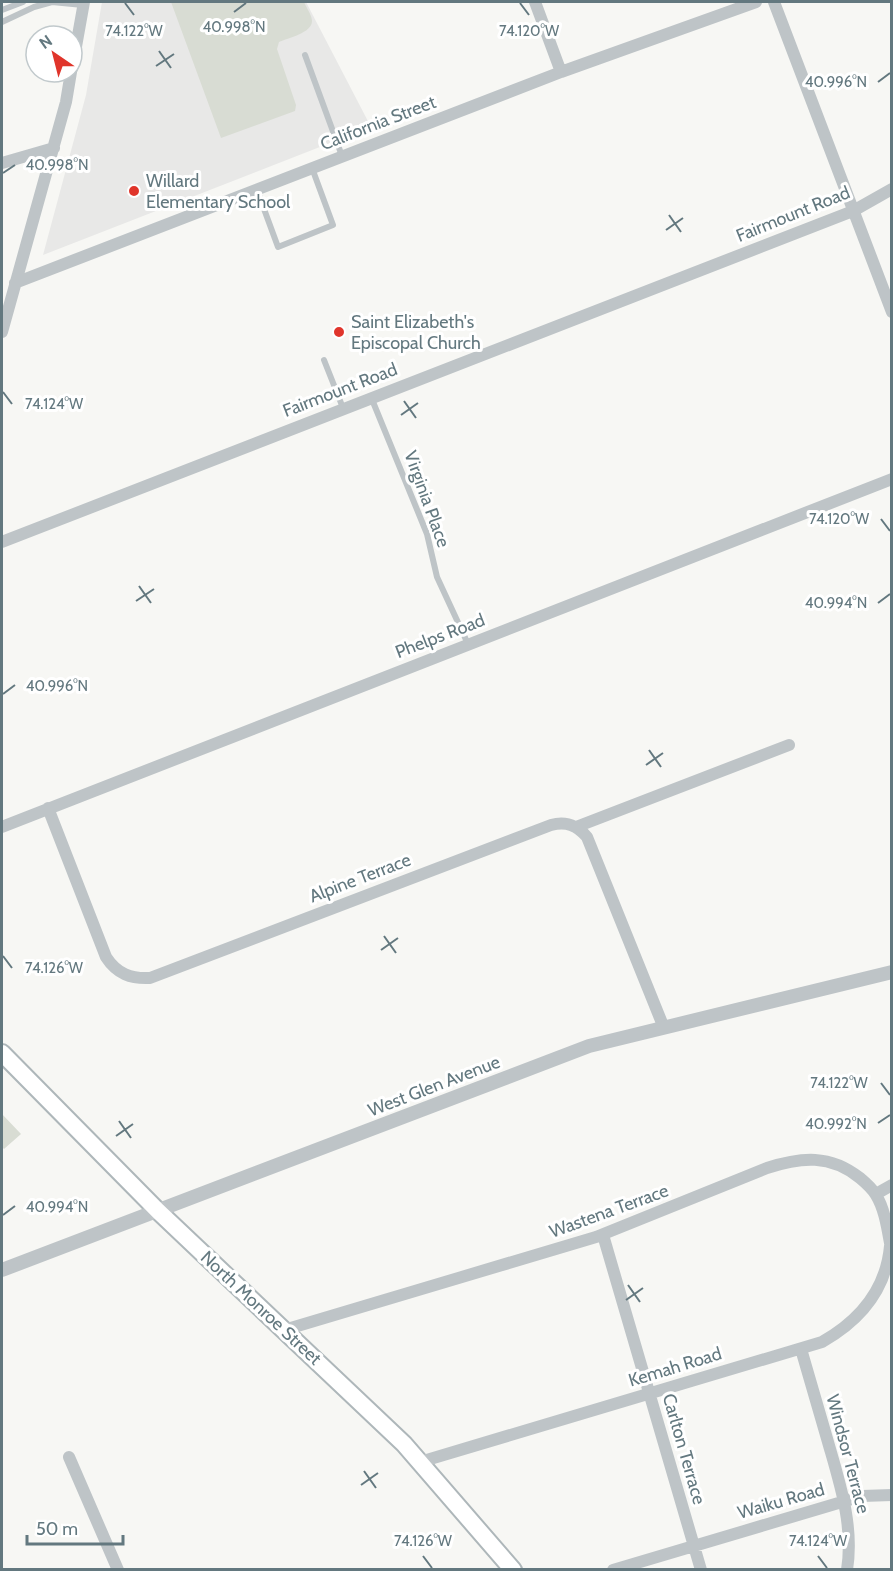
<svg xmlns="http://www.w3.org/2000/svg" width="893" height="1571" font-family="Cabin,sans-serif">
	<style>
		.built { fill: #e8e8e7 }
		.green { fill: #d8dcd3 }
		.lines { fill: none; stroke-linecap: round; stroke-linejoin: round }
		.secondary-casing { stroke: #aeb7ba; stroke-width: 20 }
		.service { stroke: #bec4c7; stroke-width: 6 }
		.minor { stroke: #bec4c7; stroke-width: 12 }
		.tertiary { stroke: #bec4c7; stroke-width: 14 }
		.secondary { stroke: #fff; stroke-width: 16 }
		.ticks { fill: none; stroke: #63787f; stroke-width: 2 }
		.poi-dot { fill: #e0352b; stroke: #fff; stroke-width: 2 }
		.labels { text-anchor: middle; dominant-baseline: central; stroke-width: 6; stroke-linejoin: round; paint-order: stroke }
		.street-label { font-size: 18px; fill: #63787f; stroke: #fff }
		.poi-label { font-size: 18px; fill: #63787f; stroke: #fff; text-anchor: start }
		.ticks-label { font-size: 15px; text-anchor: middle; fill: #63787f; stroke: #fff; stroke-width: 6; stroke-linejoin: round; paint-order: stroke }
	</style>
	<rect width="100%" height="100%" fill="#f7f7f4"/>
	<path class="built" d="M102 2H306L371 127 43 255 86 95Z"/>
	<path class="green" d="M171 2H304C306 7 312 15 312 21 312 33 288 38 279 42L277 49 296 105 295 111 221 138Z
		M2 1114 21 1134 4 1149 2 1147Z"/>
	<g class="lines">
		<g class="secondary-casing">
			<path id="secondary" d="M2 1053 158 1211 404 1444 513 1570"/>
		</g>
		<path class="service" d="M2 10 23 2
			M2 22 34 7 52 2 83 5
			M305 55 342 156
			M257 190 278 247 333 225 312 168
			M324 360 343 408
			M371 397 427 534 437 577 468 644"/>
		<path class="minor" d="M535 2 561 72
			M774 2 892 312
			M72 69 84 2
			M2 163 54 148
			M15 283 561 72 756 2
			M2 332 66 102 71 72
			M2 542 853 211 892 189
			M48 808 106 957C117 974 131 979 150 978L551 825C566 821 577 825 587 837L664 1028
			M2 827 892 479
			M576 827 789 745
			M876 1194 892 1185
			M603 1235 701 1570
			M284 1330 596 1237 767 1168C801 1157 830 1154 860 1178 866 1183 872 1188 876 1195 886 1211 888 1235 892 1253
			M801 1349C810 1380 819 1411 828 1442 840 1484 854 1526 847 1570
			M69 1457 118 1570
			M420 1462 822 1342C859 1321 886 1290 890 1246
			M613 1570 862 1496 892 1495"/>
		<path class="tertiary" d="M2 1270 589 1046 892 972"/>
		<use href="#secondary" class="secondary"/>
	</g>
	<path class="ticks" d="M125 3 134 15M520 3 529 15M234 12 246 3M159 51 171 68M156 66 174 54M878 82 890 73M3 173 15 165M669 215 681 232M666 230 683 218M3 392 12 404M404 401 416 418M401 415 418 403M881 519 890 531M139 586 151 603M136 601 154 589M878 603 890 594M3 694 15 685M649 750 661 767M646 765 663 753M384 936 396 953M381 950 398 938M3 956 12 968M881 1083 890 1095M119 1121 131 1138M878 1123 890 1115M116 1136 133 1124M3 1215 15 1206M628 1285 640 1302M626 1300 643 1288M364 1471 376 1488M361 1485 378 1473M423 1556 432 1568M818 1556 827 1568"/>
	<g class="poi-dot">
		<circle cx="134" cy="191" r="6"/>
		<circle cx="339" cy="332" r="6"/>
	</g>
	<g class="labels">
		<g class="street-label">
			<text transform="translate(378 123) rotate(-21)">California Street</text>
			<text transform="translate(793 214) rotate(-22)">Fairmount Road</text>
			<text transform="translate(340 390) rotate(-21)">Fairmount Road</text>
			<text transform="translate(427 499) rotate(70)">Virginia Place</text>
			<text transform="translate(440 636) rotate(-21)">Phelps Road</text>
			<text transform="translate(360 878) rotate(-21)">Alpine Terrace</text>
			<text transform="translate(434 1086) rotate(-21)">West Glen Avenue</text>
			<text transform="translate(609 1211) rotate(-20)">Wastena Terrace</text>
			<text transform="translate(261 1308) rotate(43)">North Monroe Street</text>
			<text transform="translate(675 1367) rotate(-17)">Kemah Road</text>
			<text transform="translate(684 1449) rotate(74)">Carlton Terrace</text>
			<text transform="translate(848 1454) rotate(75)">Windsor Terrace</text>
			<text transform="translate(781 1501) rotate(-16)">Waiku Road</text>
		</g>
		<g class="poi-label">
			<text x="146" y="181">Willard<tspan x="146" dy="21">Elementary School</tspan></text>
			<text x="351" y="322">Saint Elizabeth's<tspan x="351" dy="21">Episcopal Church</tspan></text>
		</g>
	</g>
	<g class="ticks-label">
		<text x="234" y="32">40.998°N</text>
		<text x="134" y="36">74.122°W</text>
		<text x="529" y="36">74.120°W</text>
		<text x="836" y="87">40.996°N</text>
		<text x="57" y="170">40.998°N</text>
		<text x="54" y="409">74.124°W</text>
		<text x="839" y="524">74.120°W</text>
		<text x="836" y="608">40.994°N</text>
		<text x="57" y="691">40.996°N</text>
		<text x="54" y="973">74.126°W</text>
		<text x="839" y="1088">74.122°W</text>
		<text x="836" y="1129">40.992°N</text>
		<text x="57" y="1212">40.994°N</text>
		<text x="423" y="1546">74.126°W</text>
		<text x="818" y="1546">74.124°W</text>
	</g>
	<rect width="893" height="1571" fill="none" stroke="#63787f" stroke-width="6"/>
	<g transform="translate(54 54) rotate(325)"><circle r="28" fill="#ffffff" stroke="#c1c9cc" stroke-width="1.5"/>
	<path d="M0-4.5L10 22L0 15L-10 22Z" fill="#e0352b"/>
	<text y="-9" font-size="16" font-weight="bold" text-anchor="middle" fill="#63787f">N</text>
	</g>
	<path d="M27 1535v9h96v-9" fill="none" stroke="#63787f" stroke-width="3"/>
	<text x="36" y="1535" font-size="18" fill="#63787f" stroke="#ffffff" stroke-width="4.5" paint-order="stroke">50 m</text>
</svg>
